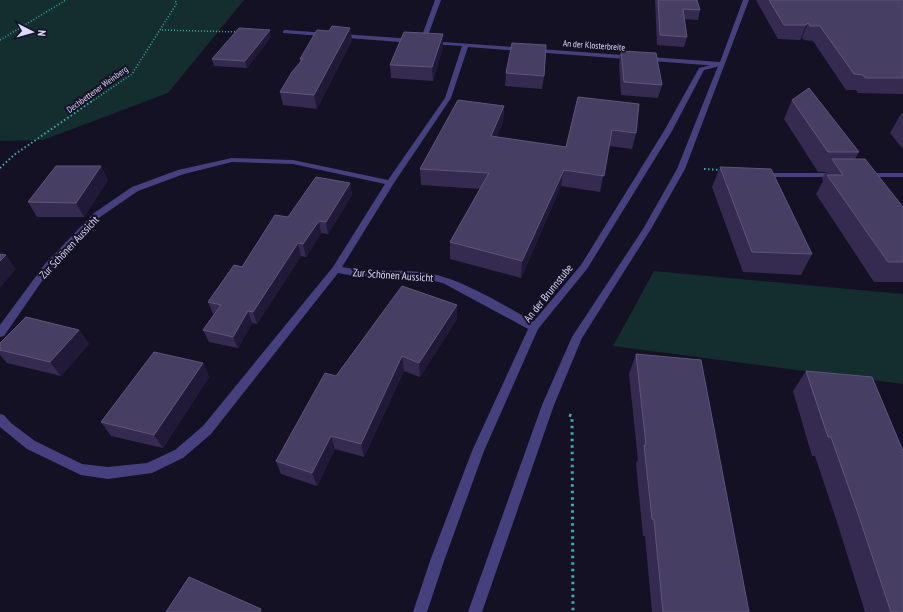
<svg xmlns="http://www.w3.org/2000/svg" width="903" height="612" font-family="'PT Sans Narrow',sans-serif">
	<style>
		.green { fill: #142d2e }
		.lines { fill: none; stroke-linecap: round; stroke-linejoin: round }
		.path-far2 { stroke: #3aaead; stroke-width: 1.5; stroke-dasharray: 1 2; stroke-linecap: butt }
		.path-far1 { stroke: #3aaead; stroke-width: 2; stroke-dasharray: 1.5 2.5; stroke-linecap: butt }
		.path { stroke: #3aaead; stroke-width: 3; stroke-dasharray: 2.5 4; stroke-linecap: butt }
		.lane { fill: #46407f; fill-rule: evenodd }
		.street { fill: #46407f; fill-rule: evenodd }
		.wall { fill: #352b51 }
		.shaded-wall { fill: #201937 }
		.building { fill: #473e63; stroke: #5f567b }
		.labels { text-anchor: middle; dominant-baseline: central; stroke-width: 4; stroke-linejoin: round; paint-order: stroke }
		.far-street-label { font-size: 9px; fill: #ded8fc; stroke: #151124 }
		.street-label { font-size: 11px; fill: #ded8fc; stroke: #151124 }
	</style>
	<rect width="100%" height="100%" fill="#151124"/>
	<path class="green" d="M0 0H244L168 93 43 140 0 141Z
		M654 271 903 294V384L613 346Z"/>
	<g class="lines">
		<path class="path-far2" d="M162 30 239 32
			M0 40 66 0
			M91 102 132 74 177 3 174 0"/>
		<path class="path-far1" d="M0 168 14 155 92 101
			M704 169 721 170"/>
		<path class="path" d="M569 415 572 416 573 612"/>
		<path class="lane" d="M722 62 724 63V65L704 70 672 131 587 269 538 329 484 451 444 561 427 612H413L430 561 472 451 529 327 581 265 664 131 699 68Z"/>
		<path class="street" d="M435 0H441L426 41 421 42 420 41Z
			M743 0H749L685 169 651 229 582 338 554 405 482 612H468L542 405 572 337 643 229 677 169 718 66 468 47 451 98 394 183 342 267C368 273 395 269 421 272 459 276 504 306 538 324L539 327 538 330H530L443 283 421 278 354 276 338 273 211 434 183 458 152 473 108 479 81 475 27 449 0 427V414L4 415 11 423 35 441 82 464 108 467 147 463 175 450 203 426 333 267 385 184 293 164 232 162 184 174 138 191 100 217 51 268 4 336 0 337V325L45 264 94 213 132 187 178 170 232 158 293 160 388 180 445 98 462 46 431 44 429 43V41L720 62Z
			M285 30 413 39 416 41 413 43 283 33V31Z
			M758 173H837L841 175 837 177H761L757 175Z
			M862 173H903V177H865L861 175Z"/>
	</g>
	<path class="wall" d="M655 0H697L700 10 698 20 684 19 687 37 684 47 657 45Z
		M756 0H903V94L858 93 856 90H846L813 41 804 40 802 38 800 40 778 39Z
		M350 28 352 40 317 109 283 105 280 92 300 62V59L329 31Z
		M443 34V47L433 81 391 78 390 65Z
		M271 37 247 68 214 66 212 59Z
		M621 51 662 85 658 98 621 95 619 64Z
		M506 73 544 76 542 89 505 86Z
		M578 97 636 133 632 149 609 146 600 192 561 186 521 278 450 259V242L480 189 421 185 420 169 504 106 503 122 496 137 566 147Z
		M792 100 859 152 855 159 903 207V282H874L816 194 823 181 822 178 826 172H818L784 119Z
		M903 113V149L890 133 901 114Z
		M720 167 812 254 801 275 743 272 712 187Z
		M108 180 84 217H37L28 202Z
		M350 183 352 195 328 234 321 233 306 257 301 256 257 324 252 323 238 348 209 342 203 330 214 314H213L208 302 288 217Z
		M457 319 420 377 404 371 364 457 335 449 317 486 281 474 276 461 336 376Z
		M79 330 89 344 61 376 7 363 0 355V343Z
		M636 354 749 612H652L645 536H643L636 463 638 460 629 374Z
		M203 363 209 377 163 448 111 436 101 422Z
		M806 371 903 612H865L838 525 815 456H812L793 391Z"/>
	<path class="shaded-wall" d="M808 23 802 38 800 40 806 25Z
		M350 28 352 40 317 109 314 95Z
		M270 30 271 37 247 68 245 61Z
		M443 34V47L433 81 432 67Z
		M504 106 503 122 490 152 491 136Z
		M101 166 108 180 84 217 76 203Z
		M564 170 561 186 521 278 522 261Z
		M350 183 352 195 328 234 326 222Z
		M319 221 321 233 306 257 303 244Z
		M298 243 301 256 257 324 253 312Z
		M6 255 16 269 0 288V261Z
		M457 305V319L420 377 419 363Z
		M248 311 252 323 238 348 233 337Z
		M79 330 89 344 61 376 50 362Z
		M402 356 404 371 364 457 361 444Z
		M203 363 209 377 163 448 154 435Z
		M331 436 335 449 317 486 312 473Z"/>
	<path class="building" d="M658 0H697L700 10 683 9 687 37 660 35Z
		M769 0H903V78H865L863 75 854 74 820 26H810L808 23 806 25H784Z
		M332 26 350 28 314 95 280 92 292 72 303 59H300L317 30 329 31Z
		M239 28 270 30 245 61 212 59Z
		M404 32 443 34 432 67 390 65Z
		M512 43 546 45 544 76 506 73Z
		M621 51 656 53 662 85 624 82Z
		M809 88 859 152H828L792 100Z
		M578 97 639 104 636 133 612 130 604 176 564 170 522 261 450 242 489 173 420 169 458 100 504 106 491 136 566 147Z
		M832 159H865L903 207V262H888L827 175H843Z
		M56 166H101L76 203 28 202Z
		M720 167 771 169 812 254 752 252Z
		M316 177 350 183 326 222 319 221 303 244 298 243 253 312 248 311 233 337 203 330 221 305 208 302 234 265 242 267 275 215 288 217Z
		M0 254 6 255 0 261Z
		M402 286 457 305 419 363 402 356 361 444 331 436 312 473 276 461 325 373 336 376Z
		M26 317 79 330 50 362 0 350V343Z
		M154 352 203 363 154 435 101 422Z
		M636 354 701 360 749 612H663L654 520 652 519 644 445H646Z
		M806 371 872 377 903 451V612H891L856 508 831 437H828Z
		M189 577 261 609 260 612H166Z"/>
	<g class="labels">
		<g class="far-street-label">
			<text transform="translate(594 45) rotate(4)">An der Klosterbreite</text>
			<text transform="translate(97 89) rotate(-36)">Dechbettener Weinberg</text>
		</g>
		<g class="street-label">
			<text transform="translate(69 247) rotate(-47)">Zur Schönen Aussicht</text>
			<text transform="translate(393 275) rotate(4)">Zur Schönen Aussicht</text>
			<text transform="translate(548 293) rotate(-51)">An der Brunnstube</text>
		</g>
	</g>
	<g transform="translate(32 32) rotate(96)" stroke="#151124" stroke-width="3" paint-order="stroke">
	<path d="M0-3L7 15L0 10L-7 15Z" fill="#ded8fc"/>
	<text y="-6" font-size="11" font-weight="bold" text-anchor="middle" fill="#ded8fc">N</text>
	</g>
</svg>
